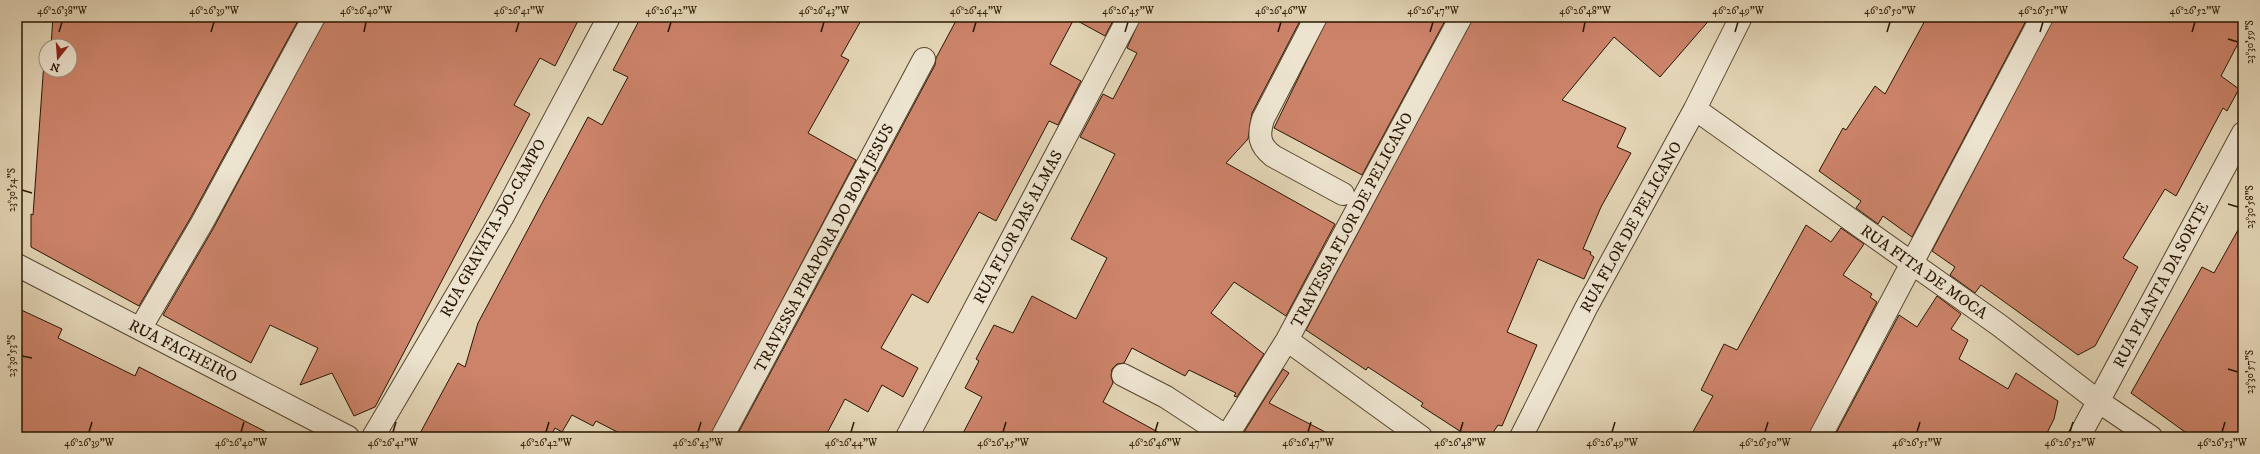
<svg xmlns="http://www.w3.org/2000/svg" width="2260" height="454" font-family="'IM FELL DW Pica',serif">
	<style>
		.building { fill: #cc836a; stroke: #291601 }
		.lines { fill: none; stroke-linecap: round; stroke-linejoin: round }
		.minor-casing { stroke: #58462e; stroke-width: 24 }
		.minor { stroke: #ede4d0; stroke-width: 22 }
		.ticks { fill: none; stroke: #291601; stroke-width: 1.5 }
		.labels { text-anchor: middle; dominant-baseline: central; stroke-width: 3; stroke-linejoin: round; paint-order: stroke }
		.street-label { font-size: 16px; fill: #291601; stroke: #ede4d0 }
		.neatline { fill: none; stroke: #291601; stroke-width: 1.5 }
		.ticks-label { font-size: 10px; text-anchor: middle; fill: #291601 }
	</style>
	<rect width="100%" height="100%" fill="#e3d5b6"/>
	<filter id="stains"><feTurbulence type="fractalNoise" baseFrequency=".005" numOctaves="4"/><feColorMatrix values="0 0 0 0 .2 0 0 0 0 .09 0 0 0 0 .02 0 0 0 .5 -.17"/></filter>
	<radialGradient id="worn" r=".72"><stop offset=".6" stop-color="#630" stop-opacity="0"/><stop offset="1" stop-color="#630" stop-opacity=".3"/></radialGradient>
	<path class="building" d="M53 17H300L191 217 139 306 31 247V214L33 215 44 62H46V70H70V46H51Z
		M326 17H580L555 66 540 58 514 105 530 114 375 407 354 416 332 373 300 385 318 348 270 325 251 363 163 315 213 229Z
		M641 17H863L841 56 849 60 808 133 856 160 710 437H627L596 421 593 426 572 415 562 432 555 428 550 437H418L458 363 465 367 478 323 588 117 602 125 628 77 613 70Z
		M958 17H1115L1105 36 1074 19 1050 64 1081 81 1058 125 1049 121 996 221 979 212 928 303 912 294 881 348 918 368 903 397 882 385 868 412 845 399 825 437H736L935 65 936 58Z
		M1141 17H1302L1252 113 1248 139 1226 163 1335 224 1286 316 1234 282 1211 313 1264 354 1237 397 1234 396 1236 393 1189 370 1185 376 1132 348 1124 363 1117 364 1112 369 1111 376 1113 383 1103 402 1167 437H961L982 397 965 388 979 361 976 359 994 325 1013 333 1032 296 1076 319 1107 258 1071 239 1115 154 1080 137 1103 94 1113 99 1137 53 1127 48Z
		M1328 17H1447L1362 175 1274 128Z
		M1473 17H1712L1660 77 1614 37 1562 100 1626 128 1617 147 1631 153 1601 207 1583 249 1591 252 1590 254 1594 257 1584 279 1538 259 1507 332 1537 345 1502 426 1498 425 1490 437H1469L1421 406 1423 403 1368 367 1366 370 1306 330Z
		M1927 17H2028L1912 237 1883 216 1878 224 1856 208 1861 201 1819 171 1843 128 1846 130 1875 86 1885 94Z
		M2054 17H2243V34L2221 76 2239 89 2227 111 2223 108 2176 196 2165 189 2123 258 2138 267 2095 346 2078 355 1981 285 1975 293 1950 275 1955 267 1932 251Z
		M2243 221V437H2192L2131 393 2202 267 2214 273Z
		M1806 225 1831 242 1841 228 1864 244 1843 275 1872 294 1870 297 1877 302 1808 437H1690L1713 396 1701 390 1724 344 1737 350Z
		M1937 296 1961 314 1951 329 1968 340 1959 359 2008 389 2016 373 2058 401 2054 419 2045 437H1834L1899 315 1917 327Z
		M17 308 62 329 58 338 135 376 139 367 276 437H17Z
		M1283 369 1289 373 1269 403 1335 437H1241Z"/>
	<g class="lines">
		<g class="minor-casing">
			<path id="minor" d="M1316 17 1263 119C1258 136 1259 145 1273 156L1343 194
				M1695 109 1999 325 2098 401 2151 437
				M17 265 348 437
				M140 329 202 223 314 17
				M1287 340 1421 437
				M1123 375 1166 397 1227 437
				M1227 436 1287 340 1461 17
				M373 437 502 218 609 17
				M722 437 924 59
				M907 437 1129 17
				M1521 437 1586 308 1695 109 1741 17
				M1820 437 2042 17
				M2079 437 2243 133"/>
		</g>
		<use href="#minor" class="minor"/>
	</g>
	<path class="ticks" d="M59 32 62 22M211 32 214 22M364 32 366 22M516 32 519 22M668 32 671 22M821 32 824 22M973 32 976 22M1125 32 1128 22M1278 32 1281 22M1430 32 1433 22M1583 32 1585 22M1735 32 1738 22M1887 32 1890 22M2040 32 2043 22M2192 32 2195 22M2228 39 2238 42M22 190 32 193M2228 204 2238 207M22 356 32 358M2228 369 2238 372M89 432 92 422M241 432 244 422M393 432 396 422M546 432 549 422M698 432 701 422M851 432 854 422M1003 432 1006 422M1155 432 1158 422M1308 432 1311 422M1460 432 1463 422M1612 432 1615 422M1765 432 1768 422M1917 432 1920 422M2070 432 2073 422M2222 432 2225 422"/>
	<g class="labels">
		<g class="street-label">
			<text transform="translate(1352 220) rotate(-62)">TRAVESSA FLOR DE PELICANO</text>
			<text transform="translate(1018 227) rotate(-62)">RUA FLOR DAS ALMAS</text>
			<text transform="translate(1631 227) rotate(-61)">RUA FLOR DE PELICANO</text>
			<text transform="translate(493 228) rotate(-61)">RUA GRAVATA-DO-CAMPO</text>
			<text transform="translate(824 248) rotate(-62)">TRAVESSA PIRAPORA DO BOM JESUS</text>
			<text transform="translate(1924 272) rotate(35)">RUA FITA DE MOCA</text>
			<text transform="translate(2161 285) rotate(-62)">RUA PLANTA DA SORTE</text>
			<text transform="translate(183 351) rotate(27)">RUA FACHEIRO</text>
		</g>
	</g>
	<rect width="2260" height="454" fill="none" stroke="#e3d5b6" stroke-width="44"/>
	<g transform="translate(58 58) rotate(197)"><circle r="19" fill="#ede4d0" stroke="#9f927d"/>
	<path d="M0-3L7 15L0 10L-7 15Z" fill="#8f2418"/>
	<text y="-6" font-size="11" font-weight="bold" text-anchor="middle" fill="#291601">N</text>
	</g>
	<rect x="22" y="22" width="2216" height="410" class="neatline"/>
	<g class="ticks-label">
		<text x="62" y="14">46°26'38"W</text>
		<text x="214" y="14">46°26'39"W</text>
		<text x="366" y="14">46°26'40"W</text>
		<text x="519" y="14">46°26'41"W</text>
		<text x="671" y="14">46°26'42"W</text>
		<text x="824" y="14">46°26'43"W</text>
		<text x="976" y="14">46°26'44"W</text>
		<text x="1128" y="14">46°26'45"W</text>
		<text x="1281" y="14">46°26'46"W</text>
		<text x="1433" y="14">46°26'47"W</text>
		<text x="1585" y="14">46°26'48"W</text>
		<text x="1738" y="14">46°26'49"W</text>
		<text x="1890" y="14">46°26'50"W</text>
		<text x="2043" y="14">46°26'51"W</text>
		<text x="2195" y="14">46°26'52"W</text>
		<text transform="translate(2249 42) rotate(-90)" y="4">23°30'59"S</text>
		<text transform="translate(11 190) rotate(-90)" y="4">23°30'54"S</text>
		<text transform="translate(2249 207) rotate(-90)" y="4">23°30'58"S</text>
		<text transform="translate(11 356) rotate(-90)" y="4">23°30'53"S</text>
		<text transform="translate(2249 372) rotate(-90)" y="4">23°30'57"S</text>
		<text x="89" y="446">46°26'39"W</text>
		<text x="241" y="446">46°26'40"W</text>
		<text x="393" y="446">46°26'41"W</text>
		<text x="546" y="446">46°26'42"W</text>
		<text x="698" y="446">46°26'43"W</text>
		<text x="851" y="446">46°26'44"W</text>
		<text x="1003" y="446">46°26'45"W</text>
		<text x="1155" y="446">46°26'46"W</text>
		<text x="1308" y="446">46°26'47"W</text>
		<text x="1460" y="446">46°26'48"W</text>
		<text x="1612" y="446">46°26'49"W</text>
		<text x="1765" y="446">46°26'50"W</text>
		<text x="1917" y="446">46°26'51"W</text>
		<text x="2070" y="446">46°26'52"W</text>
		<text x="2222" y="446">46°26'53"W</text>
	</g>
	<rect width="100%" height="100%" filter="url(#stains)"/>
	<rect width="100%" height="100%" fill="url(#worn)"/>
</svg>
